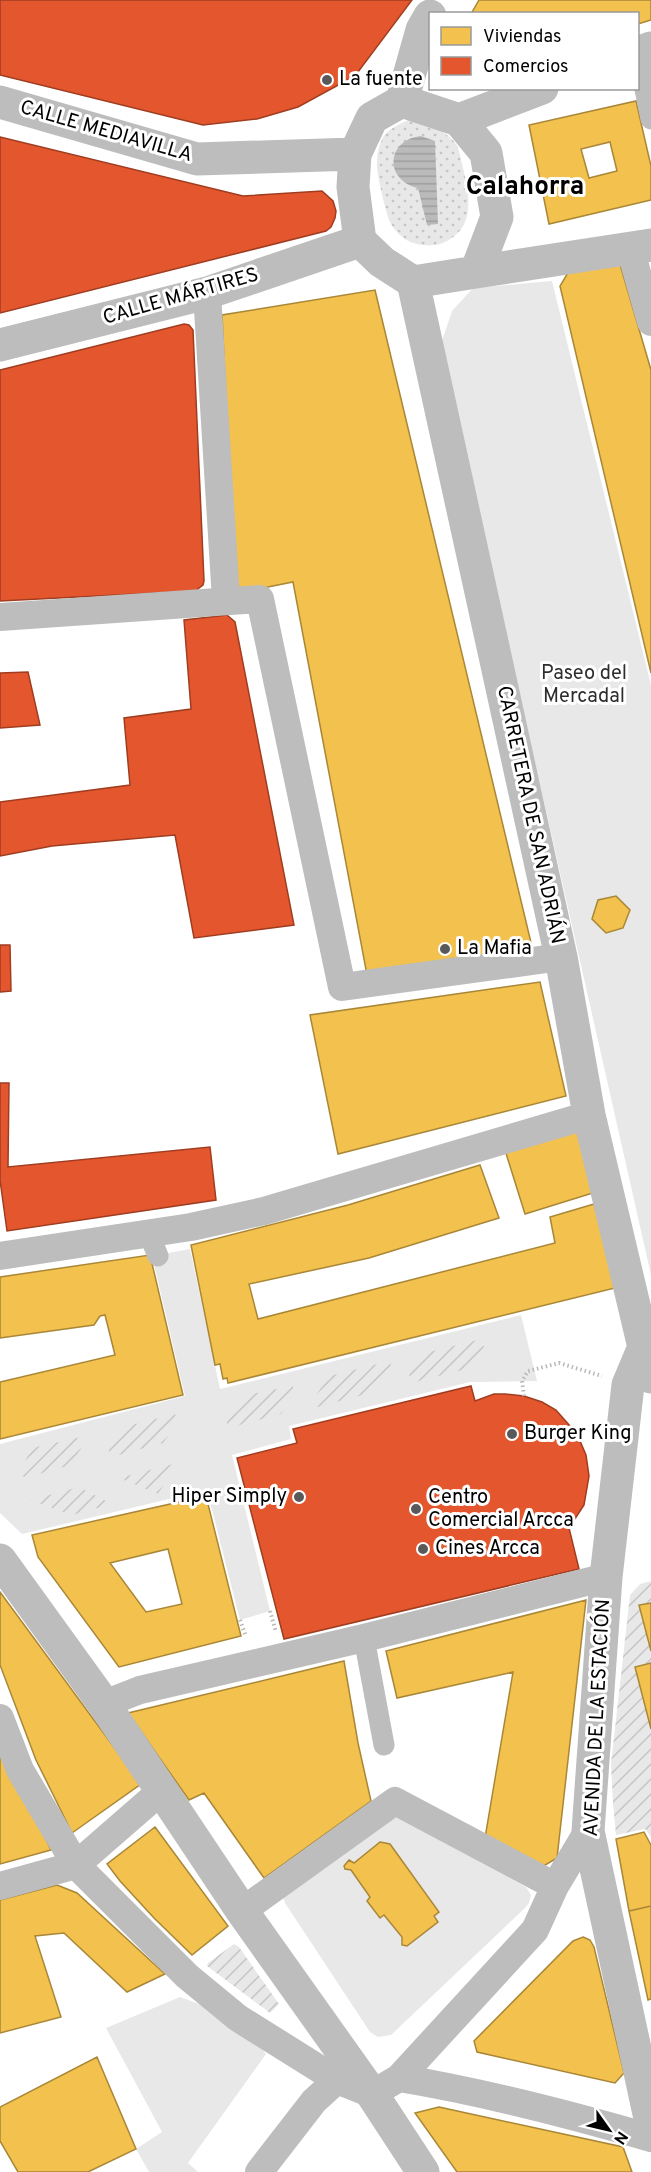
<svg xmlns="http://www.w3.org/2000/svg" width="651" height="2172" font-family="Overpass,sans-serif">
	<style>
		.grass { fill: url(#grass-dots) }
		.park { fill: #e8e8e8 }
		.garden { fill: url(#garden-furrows) }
		.water { fill: url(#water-rules) }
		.homes { fill: #f2c14e; stroke: #a98737; stroke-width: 1.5; fill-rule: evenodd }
		.shops { fill: #e4572e; stroke: #a03d20; stroke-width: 1.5 }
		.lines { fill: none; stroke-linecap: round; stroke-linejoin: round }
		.path { stroke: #b8b8b8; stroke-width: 4; stroke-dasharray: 1.5 3; stroke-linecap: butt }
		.pedestrian { stroke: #bdbdbd; stroke-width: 21 }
		.minor { stroke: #bdbdbd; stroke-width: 28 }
		.tertiary { stroke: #bdbdbd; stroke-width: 33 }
		.poi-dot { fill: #595959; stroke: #fff; stroke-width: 2 }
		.labels { text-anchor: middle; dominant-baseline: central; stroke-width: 6; stroke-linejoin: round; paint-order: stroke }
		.poi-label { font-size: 20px; fill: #000; stroke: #fff; text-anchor: start }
		.street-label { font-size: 20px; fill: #000; stroke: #fff }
		.park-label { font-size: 20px; fill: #2d2d2d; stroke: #fff }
		.district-label { font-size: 26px; font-weight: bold; fill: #000; stroke: #fff }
	</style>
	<defs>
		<pattern id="grass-dots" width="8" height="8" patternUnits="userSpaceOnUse" patternTransform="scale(1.5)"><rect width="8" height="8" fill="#e8e8e8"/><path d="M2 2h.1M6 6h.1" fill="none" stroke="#c5c5c5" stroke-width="1.8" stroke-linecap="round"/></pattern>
		<pattern id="garden-furrows" width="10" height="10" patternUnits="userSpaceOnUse" patternTransform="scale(1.5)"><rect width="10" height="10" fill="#e8e8e8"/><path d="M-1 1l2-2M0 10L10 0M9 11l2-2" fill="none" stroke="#c5c5c5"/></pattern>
		<pattern id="water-rules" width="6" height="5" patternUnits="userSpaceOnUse" patternTransform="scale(1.5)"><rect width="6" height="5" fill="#bababa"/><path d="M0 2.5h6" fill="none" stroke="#9e9e9e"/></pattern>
	</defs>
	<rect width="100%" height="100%" fill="#fff"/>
	<path class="grass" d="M411 119C429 126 448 130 458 147 465 180 485 228 440 244 430 247 414 245 405 239 399 235 393 228 390 222 386 213 376 172 377 163 377 155 379 143 384 136 391 127 402 123 411 119Z"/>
	<path class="park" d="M552 281 651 685V1275L453 399 442 341 452 311 473 288Z
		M190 1249 220 1389 521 1315 537 1381 470 1382 289 1426 291 1439 232 1455 270 1611 240 1620 207 1490 22 1534 0 1513V1444L185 1396 152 1256Z
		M397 1817 526 1887 531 1895 529 1903 525 1908 391 2035 378 2037 370 2032 285 1903 283 1896 391 1819Z
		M180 1997 238 2018 266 2054 188 2163 198 2172H149L136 2149 162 2132 106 2028Z"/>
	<path class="garden" d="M482 1339 484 1348 470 1368 411 1383 409 1374 425 1353Z
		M390 1361 392 1371 377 1391 318 1407 311 1403 329 1376Z
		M293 1386 294 1395 281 1414 228 1428 226 1418 241 1396Z
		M175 1414 178 1422 163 1443 111 1457 108 1448 120 1428Z
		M81 1437 83 1445 71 1465 24 1478 21 1469 32 1448Z
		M177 1463 158 1494 119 1478Z
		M79 1487 112 1504 72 1515 30 1500Z
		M651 1581V1603L639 1605 651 1651V1663L635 1668 651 1729V1837L645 1829 616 1835 613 1803 611 1764 630 1595 640 1584Z
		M234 1944 239 1947 279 2004 270 2013 207 1966 208 1963Z"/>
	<path class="water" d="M421 136 435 141 438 224 427 225 418 188C384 180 386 140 421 136Z"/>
	<path class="homes" d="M479 0H651V20L638 24V14H471Z
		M636 101 651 166V200L549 224 529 125ZM610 142 617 171 589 178 581 149Z
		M619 261 651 370V673L560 286 572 266Z
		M375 290 533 951 367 975 293 582 268 587 235 589 222 315Z
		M616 896 630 910 623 928 606 933 592 919 598 900Z
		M540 982 566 1096 338 1154 310 1015Z
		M581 1122 596 1192 525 1214 504 1147Z
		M480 1165 499 1218 369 1258 249 1284 258 1319 555 1243 550 1217 594 1204 619 1287 228 1383 227 1378 223 1379 220 1364 215 1365 191 1245 348 1205Z
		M150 1255 183 1395 0 1439V1382L115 1355 105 1315 100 1316 94 1325 0 1338V1277Z
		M206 1496 241 1636 119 1667 38 1557 32 1535ZM168 1549 182 1604 146 1612 110 1563Z
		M0 1592 141 1784 72 1833 36 1760 0 1665Z
		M586 1600 557 1858 542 1867 485 1838 513 1672 397 1698 386 1651Z
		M651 1603V1651L639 1605Z
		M344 1661 358 1743 371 1801 264 1878 204 1793 189 1800 128 1713Z
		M651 1663V1729L635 1667Z
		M0 1745 51 1850 0 1864Z
		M155 1827 228 1926 192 1955 154 1918 120 1881 107 1864Z
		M644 1832 651 1845V1906L629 1911 616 1839Z
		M380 1842 390 1844 439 1912 434 1916 438 1922 407 1946 402 1945V1937L384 1915 380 1918 367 1901 370 1897 351 1870 345 1869 344 1866 349 1860 354 1863Z
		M57 1885 77 1893 165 1974 127 1992 64 1933 35 1936 61 2017 0 2033V1900Z
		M651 1906V1999L648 2000 629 1911Z
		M583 1937 590 1940 594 1947 624 2073 615 2083 477 2052 474 2041 573 1941Z
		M97 2057 136 2149 88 2172H18L0 2141V2107Z
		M439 2107 623 2147 632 2172H457L415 2113Z"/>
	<path class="shops" d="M0 0H412L355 76 298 107 257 119 203 125 0 75Z
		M0 137 243 196 322 191 333 201 336 211 335 218 331 227 326 231 0 313Z
		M184 324 189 325 193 330 204 581 203 585 195 591 0 601V370Z
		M227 615 235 622 294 925 194 938 175 835 52 846 0 856V802L130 785 124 718 191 709 184 620Z
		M28 672 40 725 0 728V673Z
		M0 945H10L11 991 0 992Z
		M0 1083H9L8 1167 210 1147 216 1200 7 1231 0 1180Z
		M471 1386 475 1401 494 1394H505L524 1396 542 1402 556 1410 577 1434 586 1455 589 1476 584 1505 569 1528 579 1569 284 1639 237 1458 297 1443 293 1429Z"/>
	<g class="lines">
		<path class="path" d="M524 1396 522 1381 528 1371 559 1363 602 1376
			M270 1611 276 1632
			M240 1620 246 1637"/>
		<path class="pedestrian" d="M638 55 651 119
			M149 1234 158 1256
			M364 1638 384 1745"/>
		<path class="minor" d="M630 248 651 322
			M207 293 226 600
			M0 617 260 599 342 987 561 957
			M0 1256 191 1227 264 1211 589 1115
			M104 1704 140 1690 364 1638 606 1577
			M0 1718 20 1770 76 1865 187 1976 238 2018 337 2080 372 2094 399 2078 535 1930 555 1886 588 1831
			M0 1886 76 1865 161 1791
			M242 1911 395 1801 555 1886
			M399 2078C484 2092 568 2114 651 2138
			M259 2172 314 2101 337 2080"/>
		<path class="tertiary" d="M638 53 651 48
			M402 101 459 120 486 153 497 217 476 272 413 282 382 262 360 241 353 187 355 154 372 118Z
			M402 101 422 30 430 16
			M0 102 197 159 355 154
			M459 120 542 88
			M476 272 651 245
			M413 282 561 957 589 1115 651 1377
			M0 345 207 293 360 241
			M644 1347 628 1385 606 1577 588 1831 651 2123
			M0 1560 104 1704 242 1911 372 2094 423 2172"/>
	</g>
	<g class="poi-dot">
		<circle cx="327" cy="80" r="6"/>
		<circle cx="445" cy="949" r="6"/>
		<circle cx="512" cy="1434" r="6"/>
		<circle cx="299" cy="1497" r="6"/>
		<circle cx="416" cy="1509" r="6"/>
		<circle cx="423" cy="1549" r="6"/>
	</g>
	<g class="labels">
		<g class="poi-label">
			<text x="339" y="80">La fuente</text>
			<text x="457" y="949">La Mafia</text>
			<text x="524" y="1434">Burger King</text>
			<text x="287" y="1497" text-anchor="end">Hiper Simply</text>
			<text x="428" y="1498">Centro<tspan x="428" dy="23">Comercial Arcca</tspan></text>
			<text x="435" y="1549">Cines Arcca</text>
		</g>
		<g class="street-label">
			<text transform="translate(106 132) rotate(16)">CALLE MEDIAVILLA</text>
			<text transform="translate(181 297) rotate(-16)">CALLE MÁRTIRES</text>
			<text transform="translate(530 815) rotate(78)">CARRETERA DE SAN ADRIÁN</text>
			<text transform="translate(598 1718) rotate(-87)">AVENIDA DE LA ESTACIÓN</text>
		</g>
		<g class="park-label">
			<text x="584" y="674">Paseo del<tspan x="584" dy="23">Mercadal</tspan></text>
		</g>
		<g class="district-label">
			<text x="525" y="187">Calahorra</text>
		</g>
	</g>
	<rect x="429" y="12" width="210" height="78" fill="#ffffff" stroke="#999999" stroke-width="1.5"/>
	<rect x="441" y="27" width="30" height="18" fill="#f2c14e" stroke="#999999" stroke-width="1.5"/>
	<text x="483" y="42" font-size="18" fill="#000000">Viviendas</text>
	<rect x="441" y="57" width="30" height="18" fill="#e4572e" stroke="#999999" stroke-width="1.5"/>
	<text x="483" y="72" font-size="18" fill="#000000">Comercios</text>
	<g transform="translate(609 2130) rotate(124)" stroke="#ffffff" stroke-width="4.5" paint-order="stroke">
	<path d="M0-4.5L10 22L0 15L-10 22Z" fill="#000000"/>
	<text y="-9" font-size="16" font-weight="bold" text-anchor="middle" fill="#000000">N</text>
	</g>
</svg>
